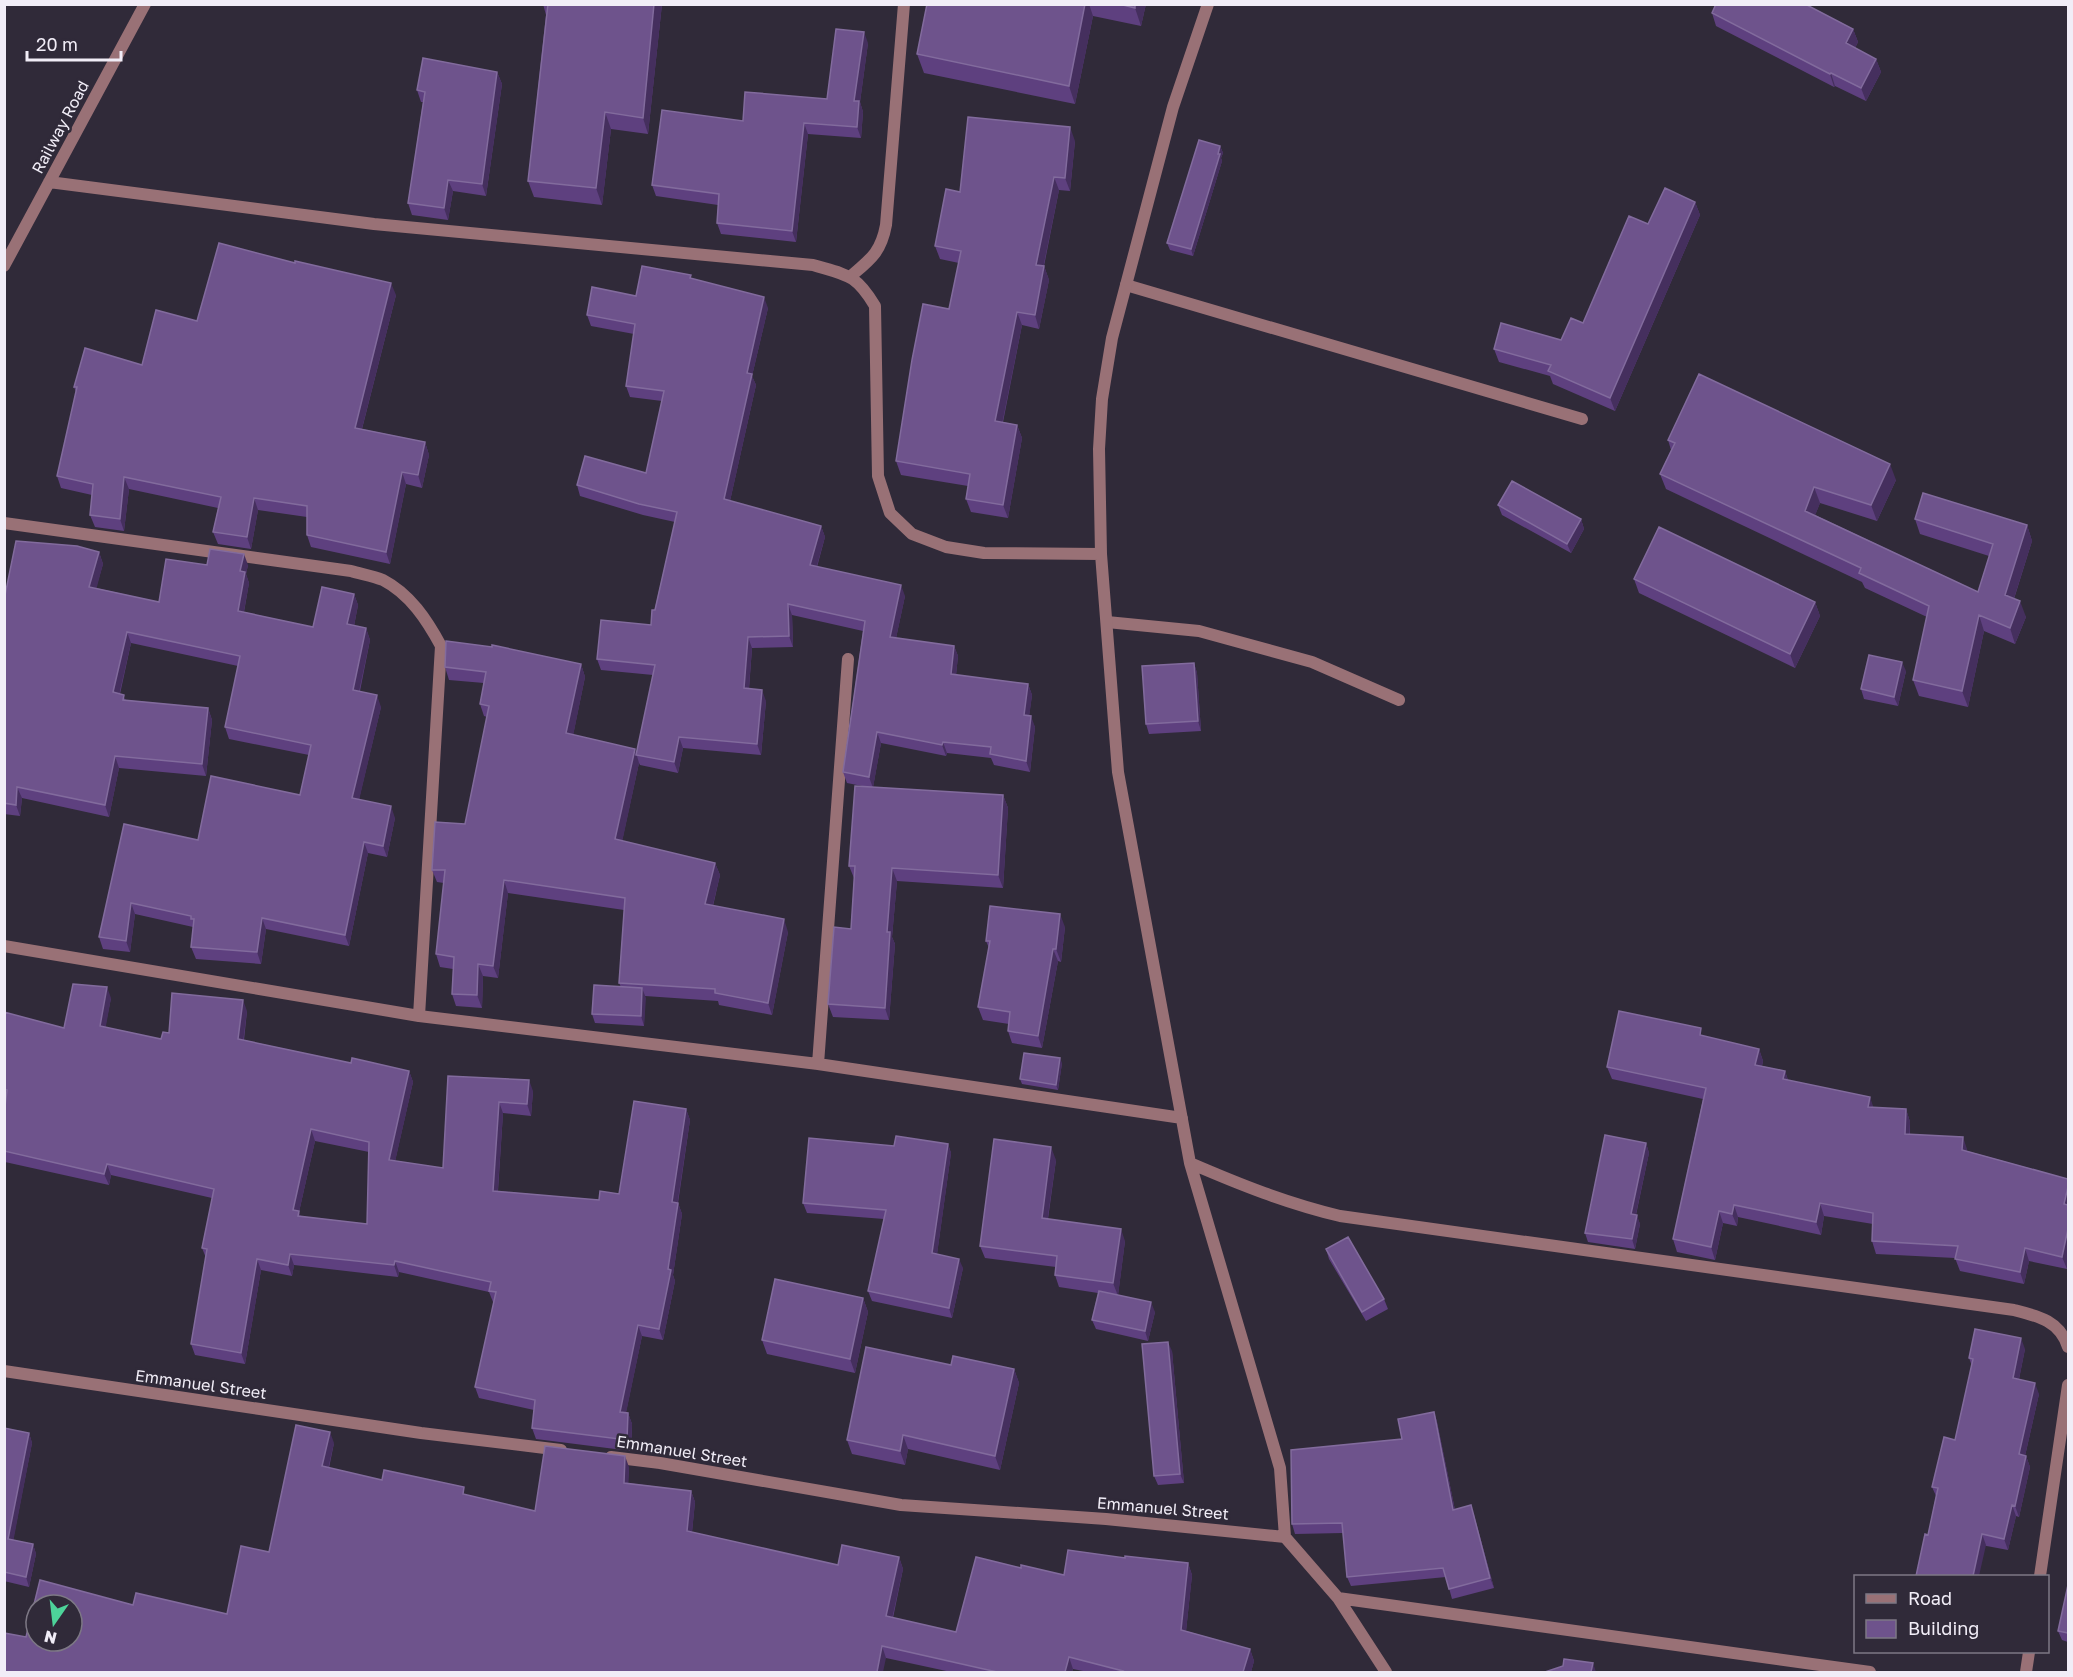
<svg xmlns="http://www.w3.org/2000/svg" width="2073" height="1677" font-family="'Golos Text',sans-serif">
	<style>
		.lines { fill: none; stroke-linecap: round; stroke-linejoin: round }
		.lane { stroke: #997176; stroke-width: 12 }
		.street { stroke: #997176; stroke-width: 12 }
		.wall { fill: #5e407f; fill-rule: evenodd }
		.shaded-wall { fill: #452f5e }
		.building { fill: #6e538c; stroke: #826b9d; stroke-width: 1.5; fill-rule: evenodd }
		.labels { text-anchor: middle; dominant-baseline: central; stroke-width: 5; stroke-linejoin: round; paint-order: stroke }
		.street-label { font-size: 16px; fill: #f1edf7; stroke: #302a39 }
	</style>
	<rect width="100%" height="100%" fill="#302a39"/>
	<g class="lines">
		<path class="lane" d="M1126 285 1582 419
			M1107 622 1199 631 1312 662 1399 700"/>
		<path class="street" d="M1208 4 1173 107 1112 338 1102 399 1099 449 1101 554 1118 772 1190 1163 1280 1468 1285 1537 1338 1598 1386 1672
			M49 182 374 224 813 265C847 275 856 274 875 306L878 476 890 513 912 534 946 547 984 553 1101 554
			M4 266 145 4
			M851 276C871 259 881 252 886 225L904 4
			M4 523 351 571C361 574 373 576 383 580 410 594 427 620 441 646L419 1016
			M4 946 419 1016 818 1064 1182 1118
			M818 1064 848 659
			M1190 1163C1241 1185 1286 1203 1340 1216L2014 1310C2038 1316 2060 1321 2068 1347
			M4 1371 421 1433 561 1450
			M611 1457 660 1463 901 1505 1106 1519 1285 1537
			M2040 1576 2068 1385
			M1338 1598 1870 1672
			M2026 1672 2029 1652"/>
	</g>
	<path class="wall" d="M543 4H662L648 134 611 129 602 205 534 197 528 181 546 15Z
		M927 4H1146L1141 26 1093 16 1075 104 924 73 917 54Z
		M1712 13 1853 29 1858 42 1855 48 1876 59 1881 72 1866 101 1835 86 1834 87 1716 26Z
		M868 43 860 102 863 112 861 138 808 134 796 242 721 234 717 223 718 205 656 196 652 185 743 121 827 99Z
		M497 72 502 84 486 196 453 191 448 220 412 215 408 203 423 102H421L417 90Z
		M1075 141 1070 191 1059 190 1044 266 1049 280 1039 329 1022 325 1003 422 1017 425 1022 438 1008 518 971 512 966 499 968 486 901 475 896 461 949 309 959 263 940 259 935 246 960 192Z
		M1220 146 1223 153 1221 158 1222 161 1193 256 1170 250 1167 243Z
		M1695 202 1700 215 1615 411 1553 384 1550 376 1499 362 1494 349 1561 340 1583 323Z
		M692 279 768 308 752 376 756 385 730 501 821 526 825 537 817 567 905 596 896 638 954 646 958 656 956 675 1028 684 1032 695 1029 716 1035 727 1030 772 994 765 991 758 947 753 946 756 881 743 873 787 1003 795 1008 808 1003 888 897 881 892 937 895 944 889 1020 833 1017 828 1004 851 929 854 878 849 866 862 786 847 783 843 772 863 631 792 615 793 647 752 648 749 689 766 701 761 755 683 748 678 773 640 765 639 763 622 841 715 863 720 875 713 906 788 932 772 1015 719 1005 718 1001 645 996 644 1026 595 1023 592 1014 621 987 619 983 624 910 508 893 498 978 483 976 482 1008 456 1006 452 994 453 969 440 967 436 954 444 883 437 882 432 870 465 824 487 717 484 716 480 704 484 683 449 680 445 667 581 664 585 677 573 735 637 753 653 675 601 670 597 659 651 625 675 522 643 515 580 496 577 485 646 473 662 401 630 397 626 386 634 334 591 326 587 315 636 296Z
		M396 295 362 429 425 442 429 455 422 488 406 484 390 564 311 547 307 535V517L258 510 251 549 218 544 213 532 218 508 129 489 124 531 95 527 90 515 92 495 61 488 57 476 76 392 74 387 142 365 197 321Z
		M1668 440 1896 480 1877 521 1820 503 1815 515 1978 592 1989 556 1920 534 1915 519 2027 525 2032 541 2014 599 2026 617 2015 644 1984 631 1968 707 1919 696 1913 680 1927 617 1865 588 1862 582 1666 489 1660 474 1671 450Z
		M1498 505 1581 519 1584 529 1571 553 1502 515Z
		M99 552 103 564 96 588 159 602 207 565H248L246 574 249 583 244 612 313 627 354 594 358 605 354 626 366 628 370 640 360 691 381 707 359 799 395 818 387 857 368 853 349 946 266 929 261 964 196 959 191 947 193 927 135 914 130 952 103 949 99 937 124 824 198 840 300 795 309 755 229 739 225 727 238 666 131 643 120 694 126 700 208 708 212 720 206 776 119 768 109 817 22 798 20 816 4 814V600Z
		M1634 579 1815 602 1820 616 1795 668 1639 593Z
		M1194 663 1197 673 1201 731 1149 734 1146 724Z
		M1906 671 1898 706 1864 699 1861 689Z
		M1065 927 1061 962 1058 961 1042 1048 1012 1043 1008 1031 1009 1024 983 1020 978 1007 989 948 986 941Z
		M111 998 105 1028 161 1039 169 1033 247 1011 244 1040 351 1063 409 1071 413 1082 395 1161 443 1168 448 1076 533 1091 531 1116 503 1113 498 1191 599 1200 619 1194 686 1109 690 1120 678 1203 682 1214 673 1275 675 1281 663 1340 642 1336 626 1412 628 1413 632 1424 631 1451 536 1439 532 1428 534 1410 479 1398 475 1387 494 1302H493L489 1292 399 1272 398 1277 294 1265 292 1276 261 1270 245 1364 195 1355 191 1344 206 1258 202 1248 212 1198 111 1175 109 1185 5 1162 4 1115 6 1100 4 1099V1012L64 1028ZM315 1141 369 1152 367 1224 300 1216 299 1212Z
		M1704 1036 1759 1049 1763 1061 1762 1066 1785 1071 1788 1080 1873 1108 1906 1109 1910 1122V1134L1967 1149V1151L2068 1179V1261L2067 1269 2029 1261 2024 1284 1960 1271 1955 1258 1876 1254 1872 1241 1873 1224 1824 1216 1821 1235 1738 1217 1737 1226 1723 1223 1715 1260 1677 1252 1673 1239 1703 1099 1612 1079 1607 1067Z
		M1062 1063 1058 1090 1022 1084 1020 1079Z
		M1646 1143 1649 1153 1636 1215 1640 1224 1635 1249 1588 1242 1585 1233Z
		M948 1144 951 1153 937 1254 963 1268 952 1318 872 1301 868 1291 884 1219 807 1213 803 1203 894 1146Z
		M1056 1160 1048 1219 1125 1241 1118 1295 1155 1312 1148 1341 1096 1329 1092 1320 1098 1293 1059 1287 1055 1275 1056 1267 985 1258 980 1246Z
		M1326 1249 1384 1299 1388 1309 1366 1321 1329 1259Z
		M863 1298 868 1312 855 1373 767 1354 762 1340Z
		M2025 1349 2019 1379 2039 1394 2025 1456H2026L2030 1467 2019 1517 2016 1516 2008 1550 1928 1535 1936 1496 1932 1487 1955 1440 1972 1366 1969 1358Z
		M1172 1351 1184 1483 1158 1485 1154 1476Z
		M1014 1369 1019 1383 1000 1470 908 1449 905 1465 852 1454 847 1440Z
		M1434 1412 1437 1422 1455 1510 1474 1515 1494 1588 1452 1599 1446 1577 1351 1586 1347 1577 1343 1533 1295 1534 1292 1524 1402 1439Z
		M4 1428 29 1433 32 1443 13 1540 33 1544 36 1554 29 1587 4 1581Z
		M334 1443 329 1468 382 1480 467 1495 535 1511 629 1467 628 1483 691 1491 695 1502 692 1532 838 1565 899 1557 903 1569 893 1618 956 1632 1021 1568 1064 1575 1125 1558 1188 1563 1192 1575 1186 1631 1250 1649 1254 1661 1251 1672H1088L1073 1669 1072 1672H951L886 1658 26 1637 133 1605 227 1614 269 1552Z
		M2068 1585V1642L2062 1640 2058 1631Z"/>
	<path class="shaded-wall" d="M654 4H662L648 134 643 118Z
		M1085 4H1089L1093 16 1075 104 1069 86Z
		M1135 4H1146L1141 26 1135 8Z
		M1853 29 1858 42 1851 56 1846 43Z
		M864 32 868 43 860 102 863 112 861 138 857 127 854 101Z
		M1876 59 1881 72 1866 101 1861 88Z
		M497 72 502 84 486 196 482 184Z
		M1831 73 1835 86 1834 87 1830 74Z
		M605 112 611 129 602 205 596 188Z
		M804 123 808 134 796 242 792 231Z
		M1070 127 1075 141 1070 191 1065 178Z
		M1220 146 1223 153 1221 158 1222 161 1193 256 1191 249Z
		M1054 177 1059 190 1041 278 1036 265Z
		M448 180 453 191 448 220 444 208Z
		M1695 202 1700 215 1615 411 1610 398Z
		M1044 266 1049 280 1039 329 1035 315Z
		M391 283 396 295 359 440 355 428Z
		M764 297 768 308 752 376 756 385 728 510 724 499 747 373Z
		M1017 312 1022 325 1000 434 995 421Z
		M1017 425 1022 438 1008 518 1003 505Z
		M425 442 429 455 422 488 418 475Z
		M1890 464 1896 480 1877 521 1871 505Z
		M402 472 406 484 390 564 386 552Z
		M124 477 129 489 124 531 120 519Z
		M1814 487 1820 503 1811 526 1805 511Z
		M254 498 258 510 251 549 247 537Z
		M1581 519 1584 529 1571 553 1567 544Z
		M2027 525 2032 541 2010 611 2005 595Z
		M821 526 825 537 814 576 810 565Z
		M99 552 103 564 94 598 89 587Z
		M244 554 248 565 246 574 249 583 242 622 238 611 240 571Z
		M901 585 905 596 894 648 890 637Z
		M354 594 358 605 352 636 347 624Z
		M2020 601 2026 617 2015 644 2010 628Z
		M1815 602 1820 616 1795 668 1790 654Z
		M788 604 792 615 793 647 789 636Z
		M1979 615 1984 631 1968 707 1962 691Z
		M366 628 370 640 357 701 353 690Z
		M127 632 131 643 117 704 113 692Z
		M748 637 752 648 748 699 744 688Z
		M954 646 958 656 955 685 951 674Z
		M1902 662 1906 671 1898 706 1894 697Z
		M1194 663 1197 673 1201 731 1198 721Z
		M581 664 585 677 571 746 566 733Z
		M1028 684 1032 695 1028 726 1024 715Z
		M762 690 766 701 761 755 757 744Z
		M377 695 381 707 357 809 352 798Z
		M208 708 212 720 206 776 202 764Z
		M1031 716 1035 727 1030 772 1026 761Z
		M877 732 881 743 873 788 869 777Z
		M679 737 683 748 678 773 674 762Z
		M943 742 947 753 946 756 942 745Z
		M635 749 639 763 620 852 615 839Z
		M115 756 119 768 109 817 105 805Z
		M17 787 22 798 20 816 16 805Z
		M1003 795 1008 808 1003 888 998 875Z
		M391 806 395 818 387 857 383 846Z
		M364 842 368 853 349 946 345 935Z
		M715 863 720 875 710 917 705 904Z
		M892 868 897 881 892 937 895 944 889 1020 885 1008 887 932Z
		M504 880 508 893 498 978 493 966Z
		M131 903 135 914 130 952 126 941Z
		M1060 914 1065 927 1061 962 1056 949Z
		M262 918 266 929 261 964 257 952Z
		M784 919 788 932 772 1015 768 1003Z
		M1053 949 1058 961 1042 1048 1038 1036Z
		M478 964 483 976 482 1008 477 995Z
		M107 987 111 998 104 1037 100 1026Z
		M642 988 646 998 644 1026 641 1016Z
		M243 1000 247 1011 242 1050 238 1039Z
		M1759 1049 1763 1061 1759 1077 1755 1065Z
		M1060 1058 1062 1063 1058 1090 1056 1085Z
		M409 1071 413 1082 393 1171 389 1160Z
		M1785 1071 1789 1083 1783 1079Z
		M529 1080 533 1091 531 1116 527 1104Z
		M1870 1097 1874 1109 1868 1107Z
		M499 1102 503 1113 497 1202 493 1191Z
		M686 1109 690 1120 676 1213 672 1202Z
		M1906 1109 1910 1122 1909 1146 1905 1134Z
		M311 1129 315 1141 299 1212 303 1222 293 1210Z
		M1963 1137 1967 1149V1162L1962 1150Z
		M1646 1143 1649 1153 1634 1223 1631 1214Z
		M948 1144 951 1153 936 1262 932 1253Z
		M1051 1147 1056 1160 1046 1230 1042 1218Z
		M107 1164 111 1175 109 1185 104 1174Z
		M2068 1187V1216L2064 1204Z
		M678 1203 682 1214 673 1275 675 1281 663 1340 659 1329Z
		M1820 1203 1824 1216 1821 1235 1816 1222Z
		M1734 1205 1738 1217 1737 1226 1732 1214Z
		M1719 1211 1723 1223 1715 1260 1711 1247Z
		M1637 1215 1640 1224 1635 1249 1632 1239Z
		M1121 1229 1125 1241 1118 1296 1113 1283Z
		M2068 1229V1261L2067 1269 2062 1257Z
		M2025 1248 2029 1261 2024 1284 2020 1272Z
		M290 1254 294 1265 292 1276 288 1265Z
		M257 1259 261 1270 245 1364 241 1353Z
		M959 1259 963 1268 952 1318 949 1308Z
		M395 1261 399 1272 398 1277 394 1265Z
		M863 1298 868 1312 855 1373 850 1359Z
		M1151 1302 1155 1312 1148 1341 1145 1331Z
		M638 1325 642 1336 624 1423 620 1412Z
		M2021 1338 2025 1349 2017 1389 2013 1378Z
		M1168 1342 1172 1351 1184 1483 1180 1474Z
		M1014 1369 1019 1383 1000 1470 995 1456Z
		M2035 1383 2039 1394 2023 1465 2019 1454Z
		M1434 1412 1437 1422 1457 1520 1453 1510Z
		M628 1413 632 1424 631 1451 627 1440Z
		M330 1432 334 1443 326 1478 322 1466Z
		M29 1433 32 1443 12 1548 8 1539Z
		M903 1435 908 1449 905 1465 900 1451Z
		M625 1456 629 1467 628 1494 624 1483Z
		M2026 1456 2030 1467 2019 1517 2015 1506Z
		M691 1491 695 1502 691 1542 687 1531Z
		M1471 1505 1474 1515 1494 1588 1490 1578Z
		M2012 1505 2016 1516 2008 1550 2004 1539Z
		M1982 1534 1986 1545 1979 1576H1973Z
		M33 1544 36 1554 29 1587 26 1577Z
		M899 1557 903 1569 890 1628 886 1616Z
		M1188 1563 1192 1575 1185 1641 1181 1630Z
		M882 1646 886 1658 883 1672H877Z
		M1250 1649 1254 1661 1251 1672H1243Z
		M1069 1657 1073 1669 1072 1672H1065Z
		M1593 1663 1596 1672H1591Z"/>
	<path class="building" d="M548 4H654L643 118 605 112 596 188 528 181Z
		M927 4H1085L1069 86 917 54Z
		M1119 4H1135V8Z
		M1716 4H1805L1853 29 1846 43 1876 59 1861 88 1831 73 1830 74 1712 13Z
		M836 29 864 32 854 101H859L857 127 804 123 792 231 717 223 719 194 652 185 662 110 743 121 745 92 827 99Z
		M423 58 497 72 482 184 448 180 444 208 408 203 425 92 417 90Z
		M968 117 1070 127 1065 178 1054 177 1036 265 1044 266 1035 315 1017 312 995 421 1017 425 1003 505 966 499 970 474 896 461 912 360 923 304 949 309 961 251 935 246 946 189 960 192Z
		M1199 140 1220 146 1218 154H1220L1191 249 1167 243Z
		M1665 188 1695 202 1610 398 1548 371 1551 365 1494 349 1501 323 1561 340 1571 318 1583 323 1629 216 1648 224Z
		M219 243 295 263V261L391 283 355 428 425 442 418 475 402 472 386 552 307 535V506L254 498 247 537 213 532 221 497 124 477 120 519 90 515 93 484 57 476 77 387H74L85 348 142 365 156 310 197 321Z
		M642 266 691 275 690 278 764 297 747 373 752 374 724 499 821 526 810 565 901 585 890 637 954 646 951 674 1028 684 1024 715 1031 716 1026 761 990 754 991 747 943 742 942 745 877 732 869 777 843 772 865 621 788 604 789 636 748 637 744 688 762 690 757 744 679 737 674 762 636 755 655 665 597 659 601 620 651 625 652 610H655L677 512 639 504 577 485 585 456 646 473 664 391 626 386 635 324 587 315 592 287 636 296Z
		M1699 374 1890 464 1871 505 1814 487 1805 511 1978 592 1993 544 1915 519 1923 493 2027 525 2005 595 2020 601 2010 628 1979 615 1962 691 1913 680 1929 606 1859 573 1861 568 1660 474 1675 443 1668 440Z
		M1512 481 1581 519 1567 544 1498 505Z
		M1659 527 1815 602 1790 654 1634 579Z
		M16 541 77 546 99 552 89 587 159 602 166 559 207 565 210 549 244 554 240 571 245 572 238 611 313 627 322 587 354 594 347 624 366 628 353 690 377 695 352 798 391 806 383 846 364 842 345 935 262 918 257 952 191 947 194 919H191V916L131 903 126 941 99 937 124 824 198 840 211 776 300 795 311 745 225 727 240 656 127 632 113 692 124 695 123 700 208 708 202 764 115 756 105 805 17 787 16 805 4 803V600Z
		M446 641 492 647V645L581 664 566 733 635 749 615 839 715 863 705 904 784 919 768 1003 715 993V989L619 983 625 898 504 880 493 966 478 964 477 995 452 994 454 957 436 954 445 870H432L435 822 465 824 489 706 480 704 486 672 445 667Z
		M1869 655 1902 662 1894 697 1861 689Z
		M1194 663 1198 721 1146 724 1142 666Z
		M855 786 1003 795 998 875 892 868 887 932H890L885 1008 828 1004 834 927 851 929 855 866H849Z
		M990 906 1060 914 1056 949H1053L1038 1036 1008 1031 1010 1012 978 1007 990 941H986Z
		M73 984 107 987 100 1026 161 1039 163 1032 169 1033 172 993 243 1000 238 1039 351 1063 352 1058 409 1071 389 1160 443 1168 448 1076 529 1080 527 1104 499 1102 493 1191 599 1200 600 1191 619 1194 634 1101 686 1109 672 1202 678 1203 668 1269 671 1270 659 1329 638 1325 620 1412 628 1413 627 1440 532 1428 535 1400 475 1387 496 1292 489 1291 491 1282 395 1261 394 1265 290 1254 288 1265 257 1259 241 1353 191 1344 207 1249 202 1248 214 1189 107 1164 104 1174 4 1151V1115L7 1090 4 1089V1012L64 1028ZM311 1129 369 1142 367 1224 298 1216 299 1211 293 1210Z
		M594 985 642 988 641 1016 592 1014Z
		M1619 1011 1701 1028 1700 1035 1759 1049 1755 1065 1785 1071 1783 1079 1870 1097 1868 1107 1906 1109 1905 1134 1963 1137 1962 1150 2068 1179V1187L2064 1204 2068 1205V1229L2062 1257 2025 1248 2020 1272 1955 1259 1958 1246 1872 1241 1873 1213 1820 1203 1816 1222 1734 1205 1732 1214 1719 1211 1711 1247 1673 1239 1706 1088 1607 1067Z
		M1024 1053 1060 1058 1056 1085 1020 1079Z
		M1605 1135 1646 1143 1631 1214 1637 1215 1632 1239 1585 1233Z
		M896 1136 948 1144 932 1253 959 1259 949 1308 868 1291 886 1210 803 1203 809 1138 894 1146Z
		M994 1139 1051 1147 1042 1218 1121 1229 1113 1283 1055 1275 1057 1256 980 1246Z
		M1348 1237 1384 1299 1362 1312 1326 1249Z
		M775 1279 863 1298 850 1359 762 1340Z
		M1099 1291 1151 1302 1145 1331 1092 1320Z
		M1975 1329 2021 1338 2013 1378 2035 1383 2019 1454 2026 1456 2015 1506 2012 1505 2004 1539 1982 1534 1973 1576H1916L1925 1534 1928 1535 1938 1488 1932 1487 1944 1437 1955 1440 1973 1359 1969 1358Z
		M1168 1342 1180 1474 1154 1476 1142 1344Z
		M866 1347 951 1365 953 1356 1014 1369 995 1456 903 1435 900 1451 847 1440Z
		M1434 1412 1453 1510 1471 1505 1490 1578 1449 1589 1443 1568 1347 1577 1342 1523 1292 1524 1291 1450 1402 1439 1398 1419Z
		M296 1425 330 1432 322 1466 382 1480 384 1470 464 1487 463 1494 535 1511 545 1446 625 1456 624 1483 691 1491 687 1531 838 1565 842 1545 899 1557 886 1616 956 1632 976 1557 1021 1568V1565L1064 1575 1068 1550 1125 1558V1556L1188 1563 1181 1630 1250 1649 1243 1672H1122L1123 1671 1069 1657 1065 1672H997L882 1646 877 1672H4V1633L26 1637 40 1580 133 1605 136 1593 227 1614 241 1546 269 1552ZM36 1605H72V1641H36Z
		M4 1428 29 1433 8 1539 33 1544 26 1577 4 1572Z
		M2068 1585V1633L2058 1631Z
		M1564 1659 1593 1663 1591 1672H1545L1563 1666Z"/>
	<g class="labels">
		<g class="street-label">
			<text transform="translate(60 127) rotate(-62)">Railway Road</text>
			<text transform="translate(201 1384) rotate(8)">Emmanuel Street</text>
			<text transform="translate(682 1451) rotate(9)">Emmanuel Street</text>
			<text transform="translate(1163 1508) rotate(5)">Emmanuel Street</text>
		</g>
	</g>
	<rect width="2073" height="1677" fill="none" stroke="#f1edf7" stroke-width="12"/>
	<rect x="1854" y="1575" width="195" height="78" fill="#302a39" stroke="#7d7885" stroke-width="1.5"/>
	<rect x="1866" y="1594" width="30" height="9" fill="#997176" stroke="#7d7885" stroke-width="1.5"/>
	<text x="1908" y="1605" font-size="18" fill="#f1edf7">Road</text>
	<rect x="1866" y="1620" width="30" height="18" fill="#6e538c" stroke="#7d7885" stroke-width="1.5"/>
	<text x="1908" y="1635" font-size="18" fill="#f1edf7">Building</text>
	<g transform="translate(54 1623) rotate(194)"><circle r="28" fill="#302a39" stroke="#7d7885" stroke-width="1.5"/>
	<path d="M0-4.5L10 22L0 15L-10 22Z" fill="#4dd39a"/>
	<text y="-9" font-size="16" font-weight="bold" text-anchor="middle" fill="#f1edf7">N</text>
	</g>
	<path d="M27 51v9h94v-9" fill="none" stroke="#f1edf7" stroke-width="3"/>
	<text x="36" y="51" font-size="18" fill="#f1edf7" stroke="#302a39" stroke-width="4.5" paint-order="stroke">20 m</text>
</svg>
